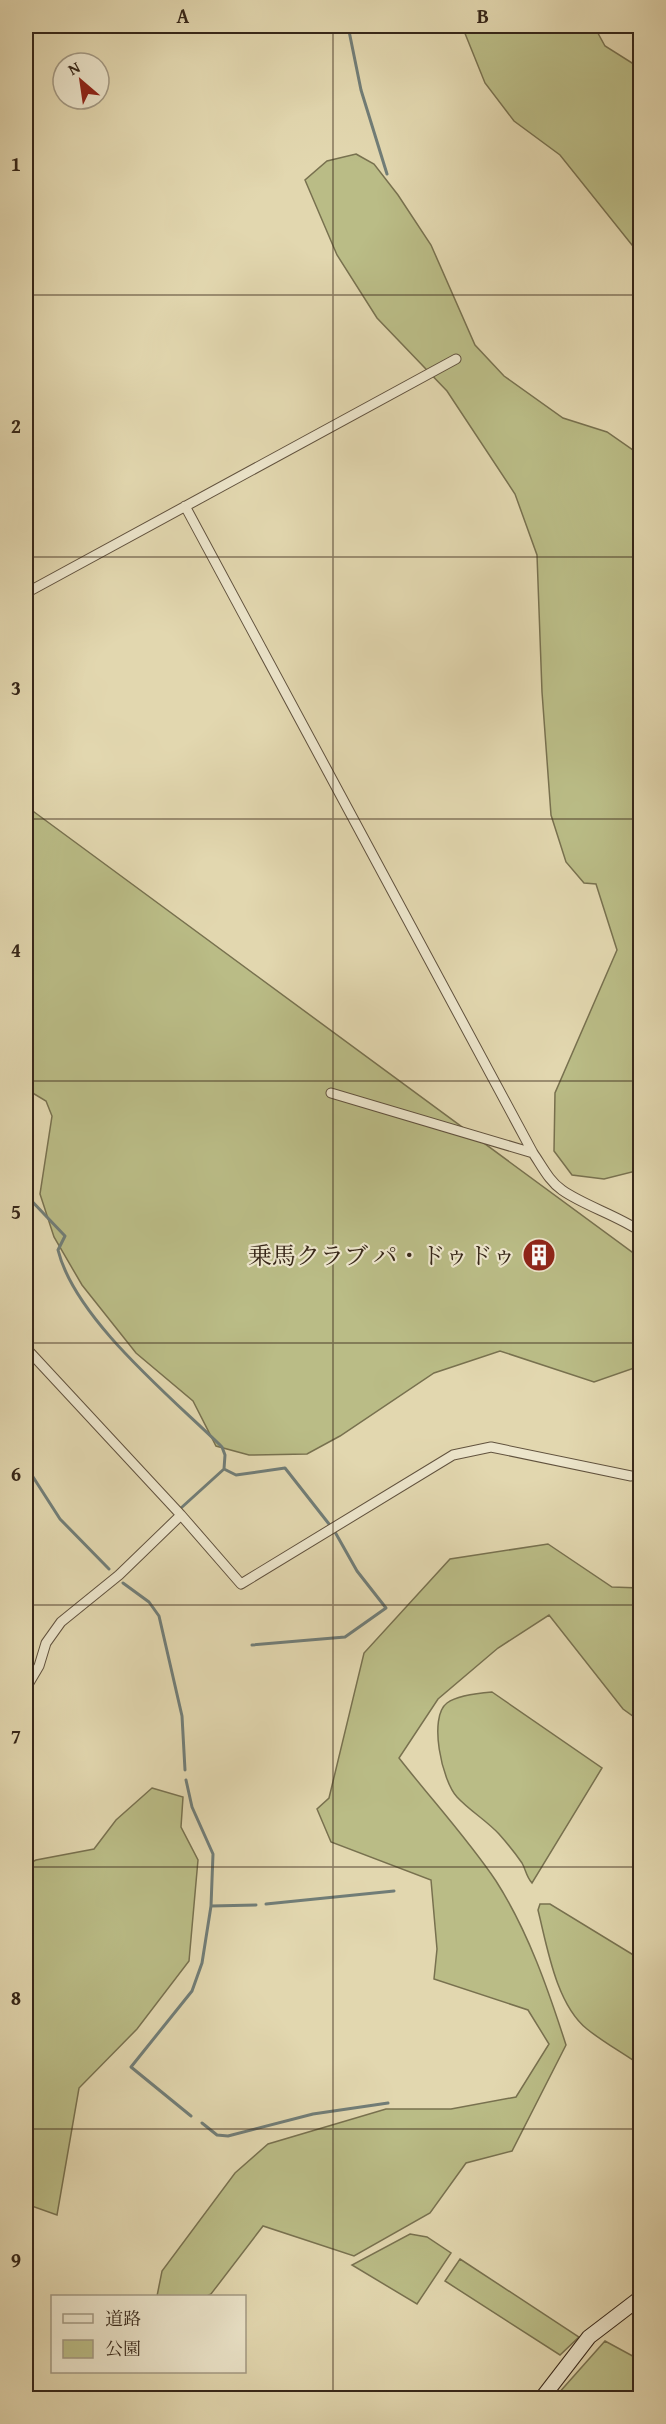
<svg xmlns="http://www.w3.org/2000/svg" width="666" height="2424" font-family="'Gentium Book Plus','Noto Serif JP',serif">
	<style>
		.green { fill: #babc86; stroke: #78714f; stroke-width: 1.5 }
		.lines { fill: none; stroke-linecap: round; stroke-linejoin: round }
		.stream { stroke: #717d77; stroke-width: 3 }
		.street-casing { stroke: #61523e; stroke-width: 11 }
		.secondary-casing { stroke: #362618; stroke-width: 16 }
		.street { stroke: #ece5cb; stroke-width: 9 }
		.secondary { stroke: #ece5cb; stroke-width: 14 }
		.grid { fill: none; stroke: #362618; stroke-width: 1.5; stroke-opacity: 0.55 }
		.labels { text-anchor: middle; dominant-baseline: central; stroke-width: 4.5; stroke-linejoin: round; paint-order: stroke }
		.poi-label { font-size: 24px; fill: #362618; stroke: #ece5cb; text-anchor: end }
		.neatline { fill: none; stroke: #362618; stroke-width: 2 }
		.grid-label { font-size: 20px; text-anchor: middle; font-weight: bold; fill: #362618 }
	</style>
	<rect width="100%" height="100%" fill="#e2d7af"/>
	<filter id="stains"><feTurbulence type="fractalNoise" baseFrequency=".00333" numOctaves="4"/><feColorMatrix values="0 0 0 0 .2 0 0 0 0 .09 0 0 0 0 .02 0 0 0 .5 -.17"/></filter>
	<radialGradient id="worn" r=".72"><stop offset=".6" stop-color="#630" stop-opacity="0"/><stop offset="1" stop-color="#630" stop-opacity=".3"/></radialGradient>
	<path class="green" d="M462 26H594L605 46 640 68V255L560 155 514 121 485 83Z
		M356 154 374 164 398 195 431 245 475 345 504 376 563 418 607 432 640 455V1170L604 1179 572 1175 554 1151 555 1093 617 950 596 884 584 883 566 862 551 815 542 692 537 555 515 494 447 391 377 318 337 255 305 180 327 161Z
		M26 806 640 1258V1366L594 1382 500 1351 434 1373 340 1436 307 1454 249 1455 216 1446 193 1401 136 1353 82 1285 54 1237 40 1194 52 1116 46 1101 26 1089Z
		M548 1544 612 1587 640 1588V1717L637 1719 623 1709 549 1615 498 1648 438 1699 399 1758C431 1799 467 1838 496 1881 528 1931 548 1989 566 2045L512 2151 466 2163 430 2213 354 2256 263 2226 211 2294 207 2296H157L162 2271 235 2173 268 2144 386 2109H451L516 2097 549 2044 528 2010 434 1979 437 1949 431 1880 331 1842 317 1809 329 1798 364 1653 450 1559Z
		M492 1692 602 1768 532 1883C526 1876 526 1870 522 1863 515 1853 507 1843 499 1834 486 1820 470 1811 457 1797 442 1781 428 1717 447 1703 458 1695 479 1693 492 1692Z
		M152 1788 183 1797 181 1827 198 1860 189 1961 137 2029 79 2088 57 2215 26 2204V1865L36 1860 94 1849 116 1820Z
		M540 1904H550L640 1959V2065C623 2053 603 2042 587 2029 556 2004 547 1946 538 1910Z
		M410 2234 427 2237 451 2253 417 2304 352 2265Z
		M460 2259 579 2337 560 2355 445 2281Z
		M605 2341 640 2360V2398H563L557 2395Z"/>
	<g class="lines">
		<path class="stream" d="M348 26 361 90 387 174
			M26 1195 65 1236 58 1250C75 1319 171 1397 222 1447L225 1455 224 1469 236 1475 285 1468 329 1524
			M26 1466 60 1519 109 1569
			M181 1508 224 1469
			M123 1583 149 1602 159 1616 182 1716 185 1770
			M252 1645 345 1637 386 1608 357 1571 335 1532
			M186 1780 192 1807 213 1854 211 1906
			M266 1904 394 1891
			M191 2116 131 2067 192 1991 202 1963 211 1906 256 1905
			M202 2123 217 2135 228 2136 313 2114 388 2103"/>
		<g class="street-casing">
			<path id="street" d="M185 506 533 1153C542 1166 549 1181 562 1190 583 1205 616 1215 640 1231
				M26 593 456 359
				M331 1093 533 1153
				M26 1348 181 1515 241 1584 453 1455 491 1447 631 1476
				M26 1688 39 1666 46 1643 61 1622 119 1575 181 1515"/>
		</g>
		<g class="secondary-casing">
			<path id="secondary" d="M542 2398 589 2337 640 2298"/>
		</g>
		<use href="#street" class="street"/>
		<use href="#secondary" class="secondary"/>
	</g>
	<path class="grid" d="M333 26V2398M26 295H640M26 557H640M26 819H640M26 1081H640M26 1343H640M26 1605H640M26 1867H640M26 2129H640"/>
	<defs>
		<g id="building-disc" transform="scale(1.725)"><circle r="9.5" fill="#8f2418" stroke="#ece5cb"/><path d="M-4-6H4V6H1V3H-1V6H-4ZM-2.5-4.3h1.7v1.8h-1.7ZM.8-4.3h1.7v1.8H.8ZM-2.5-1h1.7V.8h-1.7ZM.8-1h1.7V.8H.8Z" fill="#fff"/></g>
	</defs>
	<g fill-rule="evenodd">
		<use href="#building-disc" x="539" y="1255"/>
	</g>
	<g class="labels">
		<g class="poi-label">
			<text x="516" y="1255">乗馬クラブ パ・ドゥドゥ</text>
		</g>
	</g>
	<rect width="666" height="2424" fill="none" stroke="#e2d7af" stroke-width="66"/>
	<rect x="51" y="2295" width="195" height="78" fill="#ece5cb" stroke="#a39983" stroke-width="1.5"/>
	<rect x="63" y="2314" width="30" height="9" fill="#ece5cb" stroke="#a39983" stroke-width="1.5"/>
	<text x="105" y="2325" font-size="18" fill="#362618">道路</text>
	<rect x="63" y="2340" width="30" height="18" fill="#babc86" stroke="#a39983" stroke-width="1.5"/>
	<text x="105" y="2355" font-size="18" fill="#362618">公園</text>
	<g transform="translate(81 81) rotate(331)"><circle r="28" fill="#ece5cb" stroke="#a39983" stroke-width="1.5"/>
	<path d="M0-4.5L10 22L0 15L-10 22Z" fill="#8f2418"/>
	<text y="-9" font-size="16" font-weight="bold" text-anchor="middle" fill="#362618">N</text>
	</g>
	<rect x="33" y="33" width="600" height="2358" class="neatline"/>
	<g class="grid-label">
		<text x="183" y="23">A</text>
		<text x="483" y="23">B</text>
		<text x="16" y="171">1</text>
		<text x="16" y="433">2</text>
		<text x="16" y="695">3</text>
		<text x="16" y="957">4</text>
		<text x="16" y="1219">5</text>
		<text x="16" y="1481">6</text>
		<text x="16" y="1743">7</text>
		<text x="16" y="2005">8</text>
		<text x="16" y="2267">9</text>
	</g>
	<rect width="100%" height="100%" filter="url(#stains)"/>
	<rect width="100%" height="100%" fill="url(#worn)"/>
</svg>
